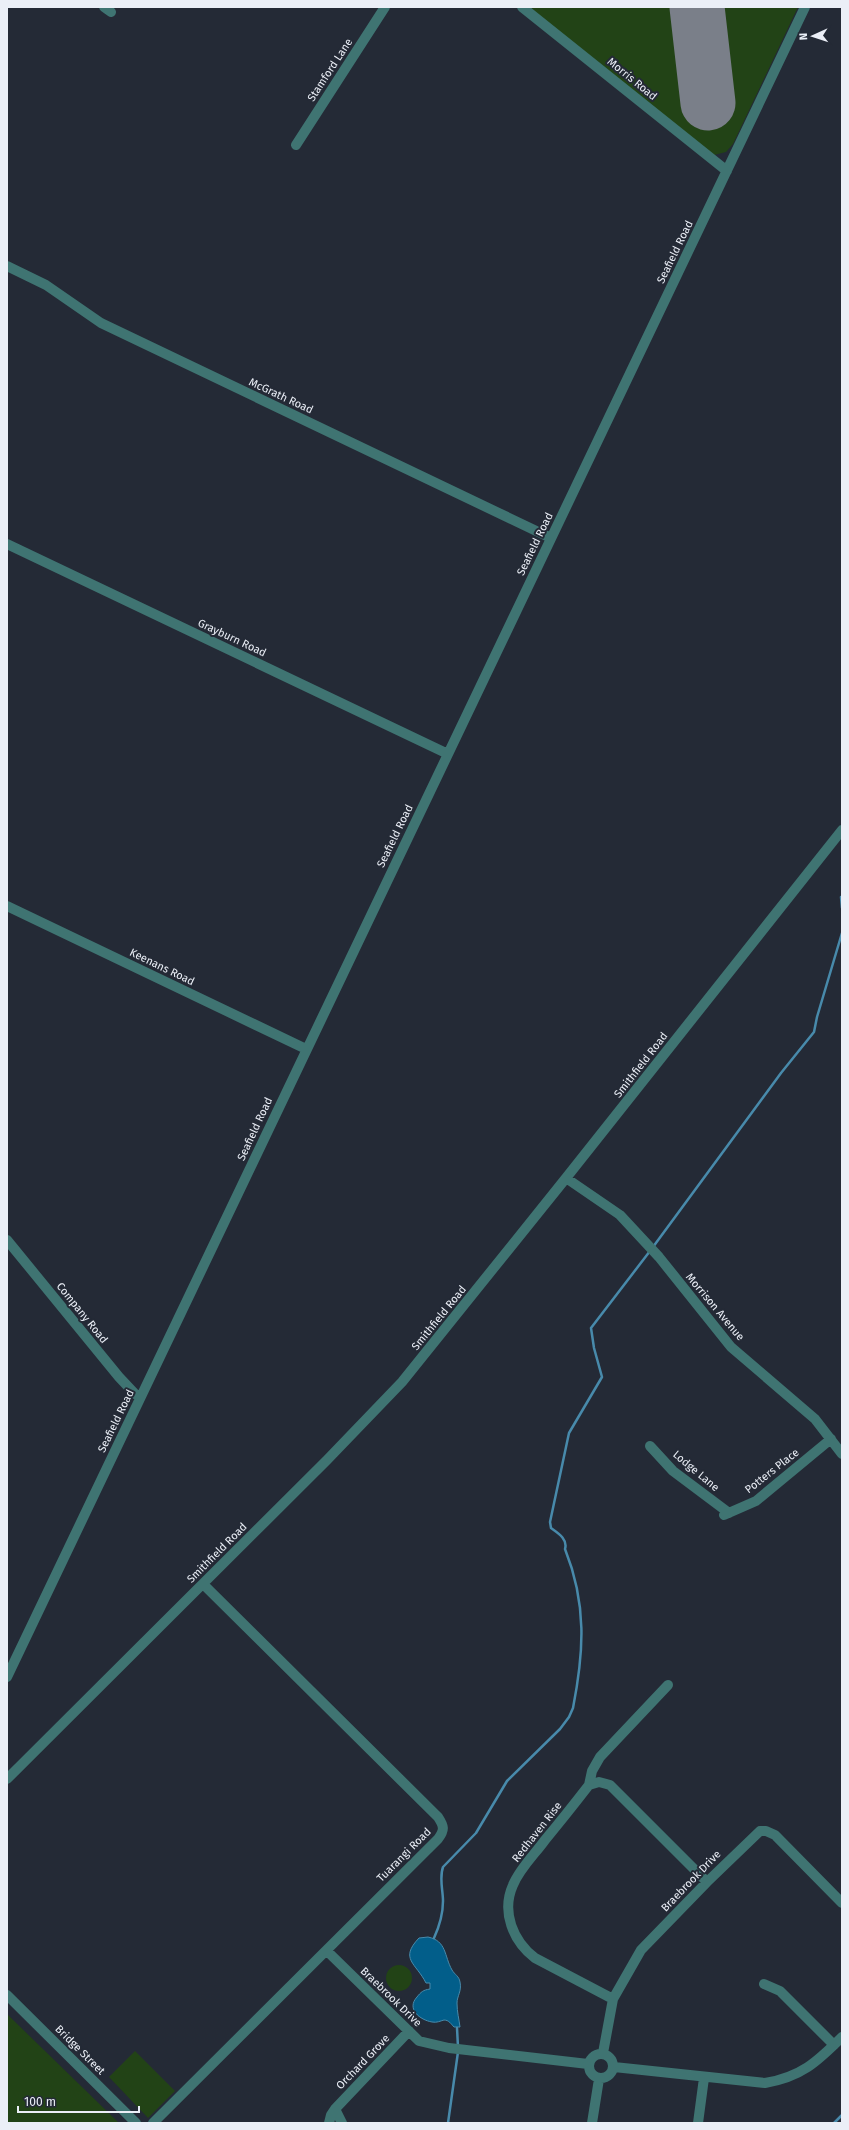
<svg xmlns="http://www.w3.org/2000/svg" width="849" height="2130" font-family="'Fira Sans',sans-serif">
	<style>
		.green { fill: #224316 }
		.water { fill: #025e8a; stroke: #488aab }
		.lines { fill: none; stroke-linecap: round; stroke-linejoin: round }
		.stream { stroke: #488aab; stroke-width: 2.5 }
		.runway { stroke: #7a7f89; stroke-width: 55 }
		.minor { stroke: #3f7472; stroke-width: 10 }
		.labels { text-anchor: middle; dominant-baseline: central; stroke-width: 4; stroke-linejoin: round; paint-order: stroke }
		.street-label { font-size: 11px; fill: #ebeff7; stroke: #242a36 }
	</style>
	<rect width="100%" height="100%" fill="#242a36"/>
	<path class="green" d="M527 7H798L733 144 726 152 714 155Z
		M386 1978a13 13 0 1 1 26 0a13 13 0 1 1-26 0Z
		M7 2014 119 2123H7Z
		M135 2051 175 2091 148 2118 109 2077Z"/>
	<path class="water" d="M428 1937C447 1941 444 1956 452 1970 455 1975 459 1976 460 1982 462 1991 457 1996 457 2003 457 2012 459 2019 460 2027H454C451 2024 449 2020 444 2020 440 2021 437 2023 432 2022 420 2020 406 2009 417 1997 421 1992 423 1990 430 1989V1983H426C416 1963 399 1959 419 1938Z"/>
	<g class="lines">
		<path class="stream" d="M841 897 842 908
			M653 1247 781 1073 814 1032 817 1017 842 933
			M434 1938C439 1927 443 1914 443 1901 443 1890 439 1878 443 1867L476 1833 507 1781 560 1729 569 1717 573 1708C584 1652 587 1604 565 1549 568 1539 558 1533 551 1528L550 1522 569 1433 602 1377 594 1348 591 1328 650 1251
			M457 2028 458 2047
			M448 2123 458 2052
			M834 2123 842 2115"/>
		<path class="runway" d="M697 7 708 103"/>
		<path class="minor" d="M104 7 111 12
			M522 7 727 171
			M296 145 385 7
			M7 266 46 285 101 323 551 538
			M7 544 448 754
			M7 906 306 1049
			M566 1178 620 1215 659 1257 731 1347 815 1419 842 1454
			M7 1240 119 1377 135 1394 141 1396
			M650 1446 673 1471 729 1513
			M724 1515 756 1501 831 1439
			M7 1677 805 7
			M7 1779 327 1460 402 1382 566 1178 842 830
			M589 1785 592 1771 600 1757 668 1685
			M327 1951 419 2041 449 2048 588 2064
			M764 1984 780 1991 834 2045
			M7 1995 136 2123
			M613 1999 535 1958C513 1941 501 1912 513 1885 520 1868 535 1854 545 1840 560 1822 575 1803 589 1785L599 1782 610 1785 707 1882
			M603 2053 613 1999 641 1950 707 1882 760 1831H766L775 1835 842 1903
			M589 2066a12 12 0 1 1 24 0a12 12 0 1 1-24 0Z
			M614 2067 765 2083C801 2077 817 2062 842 2037
			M335 2109 342 2123
			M153 2123 438 1839C445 1830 444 1826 438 1817L203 1584
			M329 2123 331 2115 335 2109 409 2031
			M592 2123 599 2079
			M698 2123 704 2078"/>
	</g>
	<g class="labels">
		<g class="street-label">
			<text transform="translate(330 70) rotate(-57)">Stamford Lane</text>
			<text transform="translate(632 79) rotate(39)">Morris Road</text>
			<text transform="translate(675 252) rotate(-64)">Seafield Road</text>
			<text transform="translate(281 396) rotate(25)">McGrath Road</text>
			<text transform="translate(535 544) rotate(-64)">Seafield Road</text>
			<text transform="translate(232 638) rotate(25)">Grayburn Road</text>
			<text transform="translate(395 836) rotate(-64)">Seafield Road</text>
			<text transform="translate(162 967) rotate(26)">Keenans Road</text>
			<text transform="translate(641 1065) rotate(-52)">Smithfield Road</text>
			<text transform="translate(255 1129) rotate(-65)">Seafield Road</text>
			<text transform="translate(715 1307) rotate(50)">Morrison Avenue</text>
			<text transform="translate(82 1313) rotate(51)">Company Road</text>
			<text transform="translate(439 1318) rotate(-51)">Smithfield Road</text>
			<text transform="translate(116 1421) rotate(-64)">Seafield Road</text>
			<text transform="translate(696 1471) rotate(40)">Lodge Lane</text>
			<text transform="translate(772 1471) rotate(-38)">Potters Place</text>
			<text transform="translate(217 1553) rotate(-45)">Smithfield Road</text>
			<text transform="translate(537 1832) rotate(-52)">Redhaven Rise</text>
			<text transform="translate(404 1855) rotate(-45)">Tuarangi Road</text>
			<text transform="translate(691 1881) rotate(-46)">Braebrook Drive</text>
			<text transform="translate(391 1997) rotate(44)">Braebrook Drive</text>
			<text transform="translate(80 2050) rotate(45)">Bridge Street</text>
			<text transform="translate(363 2062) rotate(-46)">Orchard Grove</text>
		</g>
	</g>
	<rect width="849" height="2130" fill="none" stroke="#ebeff7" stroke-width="16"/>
	<g transform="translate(813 36) rotate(267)" stroke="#242a36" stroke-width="3" paint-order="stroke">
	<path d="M0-3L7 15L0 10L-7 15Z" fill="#ebeff7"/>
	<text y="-6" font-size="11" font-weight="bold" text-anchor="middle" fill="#ebeff7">N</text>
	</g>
	<path d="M18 2106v6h121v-6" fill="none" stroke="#ebeff7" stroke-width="2"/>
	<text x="24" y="2106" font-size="12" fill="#ebeff7" stroke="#242a36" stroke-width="3" paint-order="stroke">100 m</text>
</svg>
